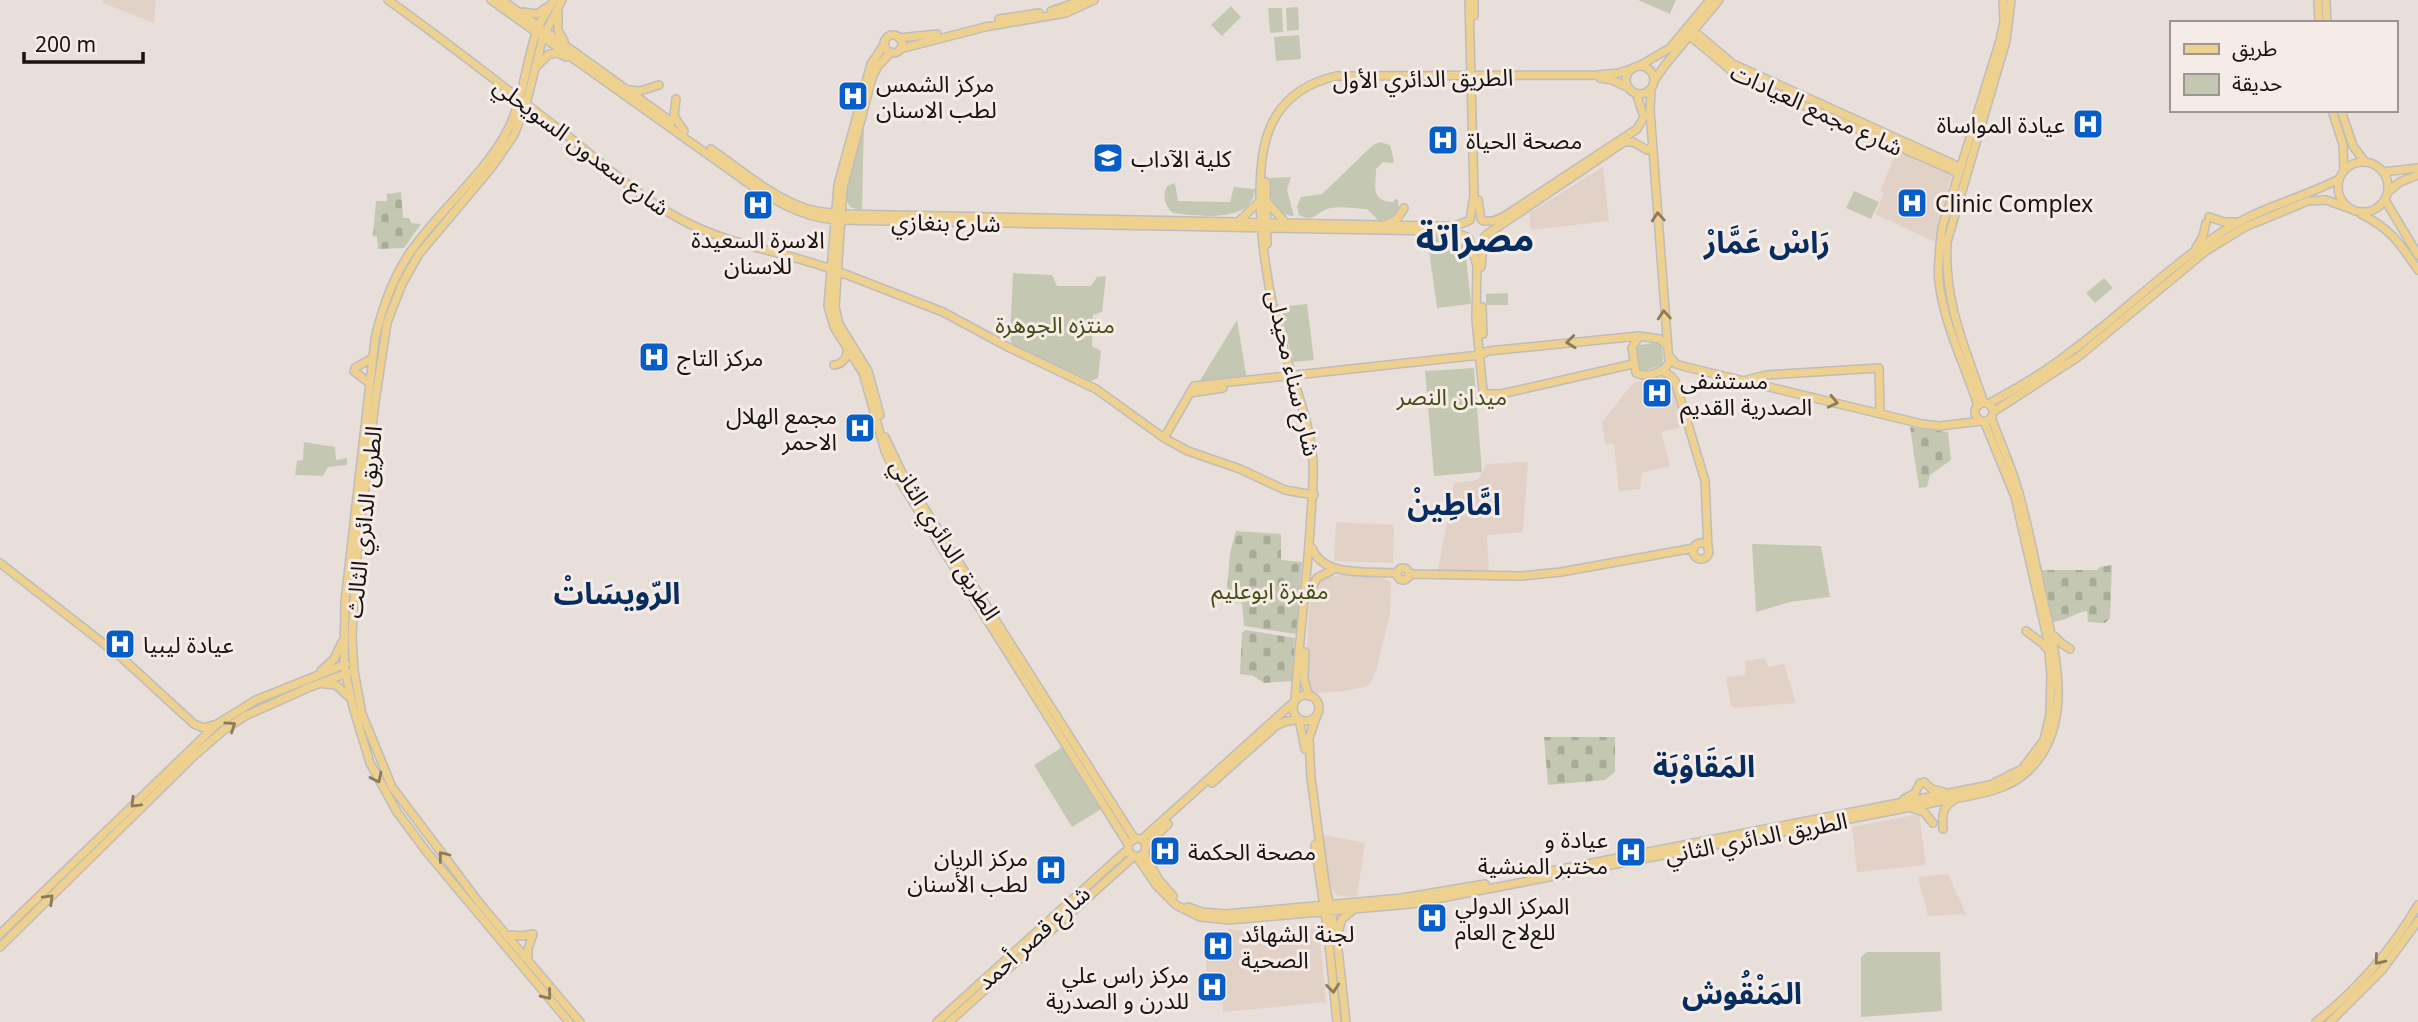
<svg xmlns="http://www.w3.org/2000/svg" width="2418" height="1022" font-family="'Noto Sans','Noto Sans Arabic',sans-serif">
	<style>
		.built { fill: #e1d1c7 }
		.cemetery { fill: url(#cemetery-stones) }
		.green { fill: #c4c8b2 }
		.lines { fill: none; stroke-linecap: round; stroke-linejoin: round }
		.major-casing { stroke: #bebdbc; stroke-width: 10 }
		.major { stroke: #eed08f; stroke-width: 7 }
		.oneway { stroke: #8d7b56 }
		.labels { text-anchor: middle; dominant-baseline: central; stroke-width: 6; stroke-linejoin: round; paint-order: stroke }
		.street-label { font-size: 23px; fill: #161311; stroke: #f6ece7 }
		.poi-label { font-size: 23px; fill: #161311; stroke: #f6ece7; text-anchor: start }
		.park-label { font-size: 23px; fill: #464c16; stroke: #f6ece7 }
		.district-label { font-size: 30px; font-weight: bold; fill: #072d60; stroke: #f6ece7 }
		.town-label { font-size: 37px; font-weight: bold; fill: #072d60; stroke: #f6ece7 }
	</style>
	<defs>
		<pattern id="cemetery-stones" width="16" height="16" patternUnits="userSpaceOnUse" patternTransform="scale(1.75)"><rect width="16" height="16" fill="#c4c8b2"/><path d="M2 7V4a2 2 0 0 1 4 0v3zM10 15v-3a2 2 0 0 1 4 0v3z" fill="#a8ab98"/></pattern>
	</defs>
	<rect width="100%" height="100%" fill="#e9dfda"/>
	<path class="built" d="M103 0H156L154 23 103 3Z
		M1898 149 1953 172 1940 216 1935 242 1875 214 1884 193 1880 191Z
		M1603 167 1609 221 1531 230 1529 213Z
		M1666 375 1667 379 1671 377 1683 427 1661 432 1670 466 1642 473 1640 489 1619 491 1614 444H1605L1602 422 1633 383Z
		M1528 462 1523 532 1487 535 1489 572 1438 571 1454 483 1478 480 1487 464Z
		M1336 522 1394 525 1393 563 1334 561Z
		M1352 575 1381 577 1391 582 1390 613 1376 671 1371 682 1365 687 1344 691 1317 693 1311 691 1305 682 1310 594 1313 587 1324 576Z
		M1765 658 1768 667 1784 664 1796 703 1735 708 1731 706 1726 677 1746 675 1745 661Z
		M1919 814 1926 865 1857 872 1852 827Z
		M1320 834 1365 843 1357 896 1350 897 1336 895 1331 887 1325 871Z
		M1948 874 1966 914 1928 916 1918 877Z
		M1446 910 1449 921 1424 925 1423 921H1417L1416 914Z
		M1319 928 1326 1002 1223 1012 1220 972H1206V935L1227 933 1228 935V929L1274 934Z"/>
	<path class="cemetery" d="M401 192 403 218H409L411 223 421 224 404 248 378 249 377 237 373 235 376 201H387V194Z
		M1910 427 1948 432 1951 460 1930 475 1927 487 1919 488Z
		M1236 531 1281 534V560L1302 562 1297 632 1295 634 1244 626 1242 603 1226 602 1230 553Z
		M2112 565 2110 618 2105 623 2088 622 2087 611C2074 613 2065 622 2051 622L2040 570H2097L2100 567Z
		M1246 630 1295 638 1292 681 1264 683 1253 676 1240 674 1242 632Z
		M1544 737H1615V772L1605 780 1548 785Z"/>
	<path class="green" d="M1638 0H1676L1670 14Z
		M1231 6 1241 17 1222 36 1211 25Z
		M1298 7 1299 30 1287 31 1286 8Z
		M1268 8H1282L1283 32 1270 33Z
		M1299 35 1301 59 1276 61 1274 37Z
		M864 119 862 211 850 207 845 198 844 191Z
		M1380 142 1390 145 1394 161 1392 163 1383 162 1376 169C1376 186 1370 201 1393 202L1395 199 1398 200C1401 215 1392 220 1378 220L1367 209C1356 209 1342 206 1331 208 1318 210 1314 224 1299 215L1297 206 1301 197 1322 194 1373 145Z
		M1291 177 1287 190 1294 216C1271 215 1270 197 1270 178Z
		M1175 183 1178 201 1230 202 1234 187 1255 189C1253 224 1198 216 1173 213 1165 207 1162 195 1167 186Z
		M1854 191 1879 202 1871 219 1846 208Z
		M1427 236 1453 237 1465 246 1471 304 1437 308Z
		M1013 273 1052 275 1057 286H1091L1097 277 1106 276 1102 312 1093 315 1092 346 1101 351 1098 378 1091 381 1012 345 1010 337Z
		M2104 278 2113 288 2095 303 2086 293Z
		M1508 293V305H1486V294Z
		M1307 304 1314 360 1293 362 1279 307Z
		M1237 320 1247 380 1196 387Z
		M1659 342 1662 344 1663 363 1660 366 1642 371 1636 367 1635 351 1640 345Z
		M1474 368 1482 472 1434 476 1425 371Z
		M304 442 335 447 336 460 347 458V465L328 467 323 476 295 475 297 461 303 460Z
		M1752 544 1821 546 1830 597 1790 602 1756 612Z
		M1064 746 1103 808 1072 827 1034 765Z
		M1867 952H1940L1942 1011 1861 1017V957Z"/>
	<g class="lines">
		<g class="major-casing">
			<path id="major" d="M388 0C448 43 507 89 565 134 602 163 639 197 680 219 728 245 781 251 831 269
				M491 0 745 181C774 200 800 217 835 220L1438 231 1455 232 1467 237
				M502 0 672 122
				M554 0C547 11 540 21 536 33 525 66 523 103 505 135 480 178 440 210 411 251 393 277 382 308 375 339L345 602 344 665 353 707 370 763 397 812 426 851 569 1022
				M562 0 543 37 526 104 514 135 492 167 419 254 402 284 387 323 375 402 356 566 352 636 354 671 362 714 392 787 481 905 580 1022
				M1469 0 1474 195 1470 220
				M1474 0V16
				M2318 0 2319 23
				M2326 0 2327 23
				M1051 11 1083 0
				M523 12 537 14 547 7
				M558 13V30L564 41
				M999 19 1039 13
				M1688 26 1733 64 1960 167
				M1684 31 1733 72 1784 97 1959 173
				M884 44a9 9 0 1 1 18 0a9 9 0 1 1-18 0Z
				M899 38 937 34
				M885 43 871 64 838 185 828 306 834 327 863 373 885 451 896 475 1128 844
				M900 49 985 27 1066 13 1094 0
				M1639 66 1670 48 1710 0
				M1626 80a14 14 0 1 1 28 0a14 14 0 1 1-28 0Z
				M536 67 549 54 558 53 566 57
				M1600 78 1612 80 1629 88
				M1654 81 1665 65 1719 0
				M1651 89 1650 110 1669 363C1663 373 1646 378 1636 373L1632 348 1639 336 1660 339 1666 345
				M629 90 640 91 659 85
				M676 99 674 116 684 131
				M2332 110 2343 145 2344 171
				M2341 110 2353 146 2365 162
				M711 149C741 170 773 198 808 209 819 212 830 213 841 214L1435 226H1455L1468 221
				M2338 187a25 25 0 1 1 50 0a25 25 0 1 1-50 0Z
				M2383 172 2418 168
				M1266 182 1267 244
				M2388 192 2400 182 2418 175
				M1478 200 1481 219
				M2385 200 2418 255
				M1267 202 1285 222
				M2361 214C2392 230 2399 242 2418 270
				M2209 217 2224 222H2237
				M1483 221H1493L1503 217 1637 129 1644 117 1636 93
				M1238 222 1260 201
				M1387 224 1397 219 1404 208
				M1486 235 1624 142H1633L1647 150 1652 146
				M1469 239 1477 266 1476 320 1483 391 1486 394H1501L1633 364
				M2196 248 2203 236 2206 223
				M1481 267 1484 237
				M837 271 943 312 1008 347 1096 389 1164 438 1188 451 1240 469 1285 490 1314 495
				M1482 307 1483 334
				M1480 355 1488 351 1639 336
				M1669 356 1676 364 1686 367 1922 424 1939 426 1982 421
				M834 365C843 364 848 357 847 348
				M355 368 372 358
				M354 371 369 383
				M1662 371 1671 376 1675 381 1705 481 1708 549
				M1743 381 1766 375 1879 368 1880 414
				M1190 393 1223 388
				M1984 403C1965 346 1944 305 1947 242L2006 41 2011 0
				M1975 412a9 9 0 1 1 18 0a9 9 0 1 1-18 0Z
				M1988 404C2016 389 2044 373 2069 353 2121 315 2166 269 2219 234 2259 207 2298 200 2339 179
				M1978 406C1965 365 1944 325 1939 282 1937 264 1940 245 1942 228L2000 40 2004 21 2003 0
				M1993 412 2078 357 2206 251 2245 227 2308 201 2326 200 2348 208
				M880 415 868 371 839 324 835 307 843 188 872 78 878 66 891 52
				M885 437 902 473 1134 838
				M1164 438 1194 386 1480 355
				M1693 551a8 8 0 1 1 16 0a8 8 0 1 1-16 0Z
				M1312 548C1323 578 1370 571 1396 573
				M0 563 121 657 194 724 204 728 213 725
				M1397 574a6 6 0 1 1 12 0a6 6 0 1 1-12 0Z
				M1409 574 1522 576 1561 572 1694 548
				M1309 592 1317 578 1334 569
				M2026 631 2042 643 2049 651
				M2054 636 2061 643 2070 649
				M1305 652 1304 680 1309 696
				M321 671 334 659 342 642
				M324 684 336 685 349 697
				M1293 708a13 13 0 1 1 26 0a13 13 0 1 1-26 0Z
				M1295 700C1299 644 1306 587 1310 531 1311 508 1314 485 1313 462 1310 419 1292 380 1281 339 1266 284 1245 165 1276 116 1290 93 1311 82 1336 76L1597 75 1619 73 1634 68
				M1317 715 1309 738 1311 778 1325 883 1337 940 1346 1022
				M1299 719 1305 749
				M1924 782 1932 789 1944 792
				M1212 783 1276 726 1284 722 1298 719
				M1904 799 1915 793 1920 783
				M1911 808 1924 812 1933 823
				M1943 829C1942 817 1942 806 1954 800
				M1142 839 1295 701
				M1315 845 1328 934 1337 1022
				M1146 846 1168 824
				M1144 854 1159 880 1173 896
				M1137 857 1144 854 1146 846 1143 840 1136 838 1128 844 1129 853 1137 857 1156 885 1176 905 1200 917 1229 920 1410 904 1932 803C1963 796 2002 795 2027 772 2079 724 2053 644 2040 585 2034 556 2028 526 2020 497 2013 470 2001 444 1991 417
				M1531 875 1990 785 2022 769 2044 740 2050 714 2051 676 2048 641 2015 497 1984 421
				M1188 907 1202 912 1226 914 1402 898 1485 884
				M0 934 217 724 256 700 346 664
				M508 935 522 936 533 934
				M1337 936 1342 919 1352 911
				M0 947 195 755 224 730 245 716 310 687 350 672
				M528 959V949L533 934
				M937 1022 1127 850
				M949 1022 1133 857
				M2316 1022C2357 990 2392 949 2418 905
				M2330 1022 2382 970 2418 921"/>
		</g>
		<use href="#major" class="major"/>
	</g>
	<defs><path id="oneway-chevron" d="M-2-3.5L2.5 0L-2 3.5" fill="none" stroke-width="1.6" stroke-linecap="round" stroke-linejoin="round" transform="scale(1.75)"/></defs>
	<g class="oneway">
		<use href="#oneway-chevron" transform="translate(1658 217) rotate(-94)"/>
		<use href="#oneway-chevron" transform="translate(1664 315) rotate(-94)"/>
		<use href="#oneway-chevron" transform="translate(1571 342) rotate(174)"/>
		<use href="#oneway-chevron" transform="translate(1833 402) rotate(13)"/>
		<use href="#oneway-chevron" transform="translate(231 726) rotate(-34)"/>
		<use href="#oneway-chevron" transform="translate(377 778) rotate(64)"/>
		<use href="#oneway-chevron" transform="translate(135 803) rotate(135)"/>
		<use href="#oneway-chevron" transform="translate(443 856) rotate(-128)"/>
		<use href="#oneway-chevron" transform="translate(49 899) rotate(-44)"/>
		<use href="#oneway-chevron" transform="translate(2379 960) rotate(129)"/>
		<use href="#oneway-chevron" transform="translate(1333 988) rotate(84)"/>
		<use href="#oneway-chevron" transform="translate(547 995) rotate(51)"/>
	</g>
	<defs>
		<g id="hospital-square" transform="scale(1.575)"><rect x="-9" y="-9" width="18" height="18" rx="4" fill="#075ec8" stroke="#f6ece7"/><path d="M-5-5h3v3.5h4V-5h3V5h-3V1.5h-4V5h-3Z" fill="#fff"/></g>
		<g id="university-square" transform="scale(1.575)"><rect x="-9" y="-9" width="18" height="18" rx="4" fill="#075ec8" stroke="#f6ece7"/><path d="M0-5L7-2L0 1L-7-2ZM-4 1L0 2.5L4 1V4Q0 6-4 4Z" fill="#fff"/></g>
	</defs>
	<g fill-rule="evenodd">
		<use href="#hospital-square" x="853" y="96"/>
		<use href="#hospital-square" x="2088" y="124"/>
		<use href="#hospital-square" x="1443" y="140"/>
		<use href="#university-square" x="1108" y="158"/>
		<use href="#hospital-square" x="1912" y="203"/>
		<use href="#hospital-square" x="758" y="205"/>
		<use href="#hospital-square" x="654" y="357"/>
		<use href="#hospital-square" x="1657" y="393"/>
		<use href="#hospital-square" x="860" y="428"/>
		<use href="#hospital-square" x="120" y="644"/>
		<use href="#hospital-square" x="1165" y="851"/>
		<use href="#hospital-square" x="1631" y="852"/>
		<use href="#hospital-square" x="1051" y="870"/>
		<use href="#hospital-square" x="1432" y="918"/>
		<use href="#hospital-square" x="1218" y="946"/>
		<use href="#hospital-square" x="1212" y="987"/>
	</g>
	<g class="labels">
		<g class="street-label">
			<text transform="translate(1423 78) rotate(-1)">الطريق الدائري الأول</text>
			<text transform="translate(1817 109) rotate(25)">شارع مجمع العيادات</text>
			<text transform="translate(582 146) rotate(37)">شارع سعدون السويحلي</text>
			<text transform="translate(946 222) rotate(1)">شارع بنغازي</text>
			<text transform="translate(1294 373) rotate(77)">شارع سناء محيدلى</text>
			<text transform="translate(363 522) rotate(-84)">الطريق الدائري الثالث</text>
			<text transform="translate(946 539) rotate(58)">الطريق الدائري الثاني</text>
			<text transform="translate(1756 837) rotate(-11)">الطريق الدائري الثاني</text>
			<text transform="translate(1033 937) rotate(-42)">شارع قصر أحمد</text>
		</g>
		<g class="poi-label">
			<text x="876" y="83">مركز الشمس<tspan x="876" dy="26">لطب الاسنان</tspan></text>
			<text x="2065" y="124" text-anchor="end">عيادة المواساة</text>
			<text x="1466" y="140">مصحة الحياة</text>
			<text x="1131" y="158">كلية الآداب</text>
			<text x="1935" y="203">Clinic Complex</text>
			<text x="758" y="239" text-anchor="middle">الاسرة السعيدة<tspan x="758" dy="26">للاسنان</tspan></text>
			<text x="677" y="357">مركز التاج</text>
			<text x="1680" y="380">مستشفى<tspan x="1680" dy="26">الصدرية القديم</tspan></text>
			<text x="837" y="415" text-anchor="end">مجمع الهلال<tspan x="837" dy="26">الاحمر</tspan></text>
			<text x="143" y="644">عيادة ليبيا</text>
			<text x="1608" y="839" text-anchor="end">عيادة و<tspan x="1608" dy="26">مختبر المنشية</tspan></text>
			<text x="1188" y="851">مصحة الحكمة</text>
			<text x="1028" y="857" text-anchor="end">مركز الريان<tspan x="1028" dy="26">لطب الأسنان</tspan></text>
			<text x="1455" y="905">المركز الدولي<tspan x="1455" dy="26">للعﻻج العام</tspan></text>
			<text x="1241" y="933">لجنة الشهائد<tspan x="1241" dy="26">الصحية</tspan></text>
			<text x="1189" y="974" text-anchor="end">مركز راس علي<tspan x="1189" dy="26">للدرن و الصدرية</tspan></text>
		</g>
		<g class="park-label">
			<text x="1055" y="324">منتزه الجوهرة</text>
			<text x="1452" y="396">ميدان النصر</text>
			<text x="1270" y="590">مقبرة ابوعليم</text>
		</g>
		<g class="district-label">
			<text x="1767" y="241">رَاسْ عَمَّارْ</text>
			<text x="1454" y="503">امَّاطِينْ</text>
			<text x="617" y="592">الرّويسَاتْ</text>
			<text x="1704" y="765">المَقَاوْبَة</text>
			<text x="1742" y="992">المَنْقُوش</text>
		</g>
		<g class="town-label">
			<text x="1475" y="236">مصراتة</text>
		</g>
	</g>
	<rect x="2170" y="21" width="228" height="91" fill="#f6ece7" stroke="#9c9591" stroke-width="2"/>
	<rect x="2184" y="44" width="35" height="10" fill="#eed08f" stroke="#9c9591" stroke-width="2"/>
	<text x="2232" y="56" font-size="21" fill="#161311">طريق</text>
	<rect x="2184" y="74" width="35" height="21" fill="#c4c8b2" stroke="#9c9591" stroke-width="2"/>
	<text x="2232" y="91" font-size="21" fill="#161311">حديقة</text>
	<path d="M24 52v10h119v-10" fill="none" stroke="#161311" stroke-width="3.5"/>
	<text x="35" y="52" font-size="21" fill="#161311" stroke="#f6ece7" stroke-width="5" paint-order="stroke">200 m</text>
</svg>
